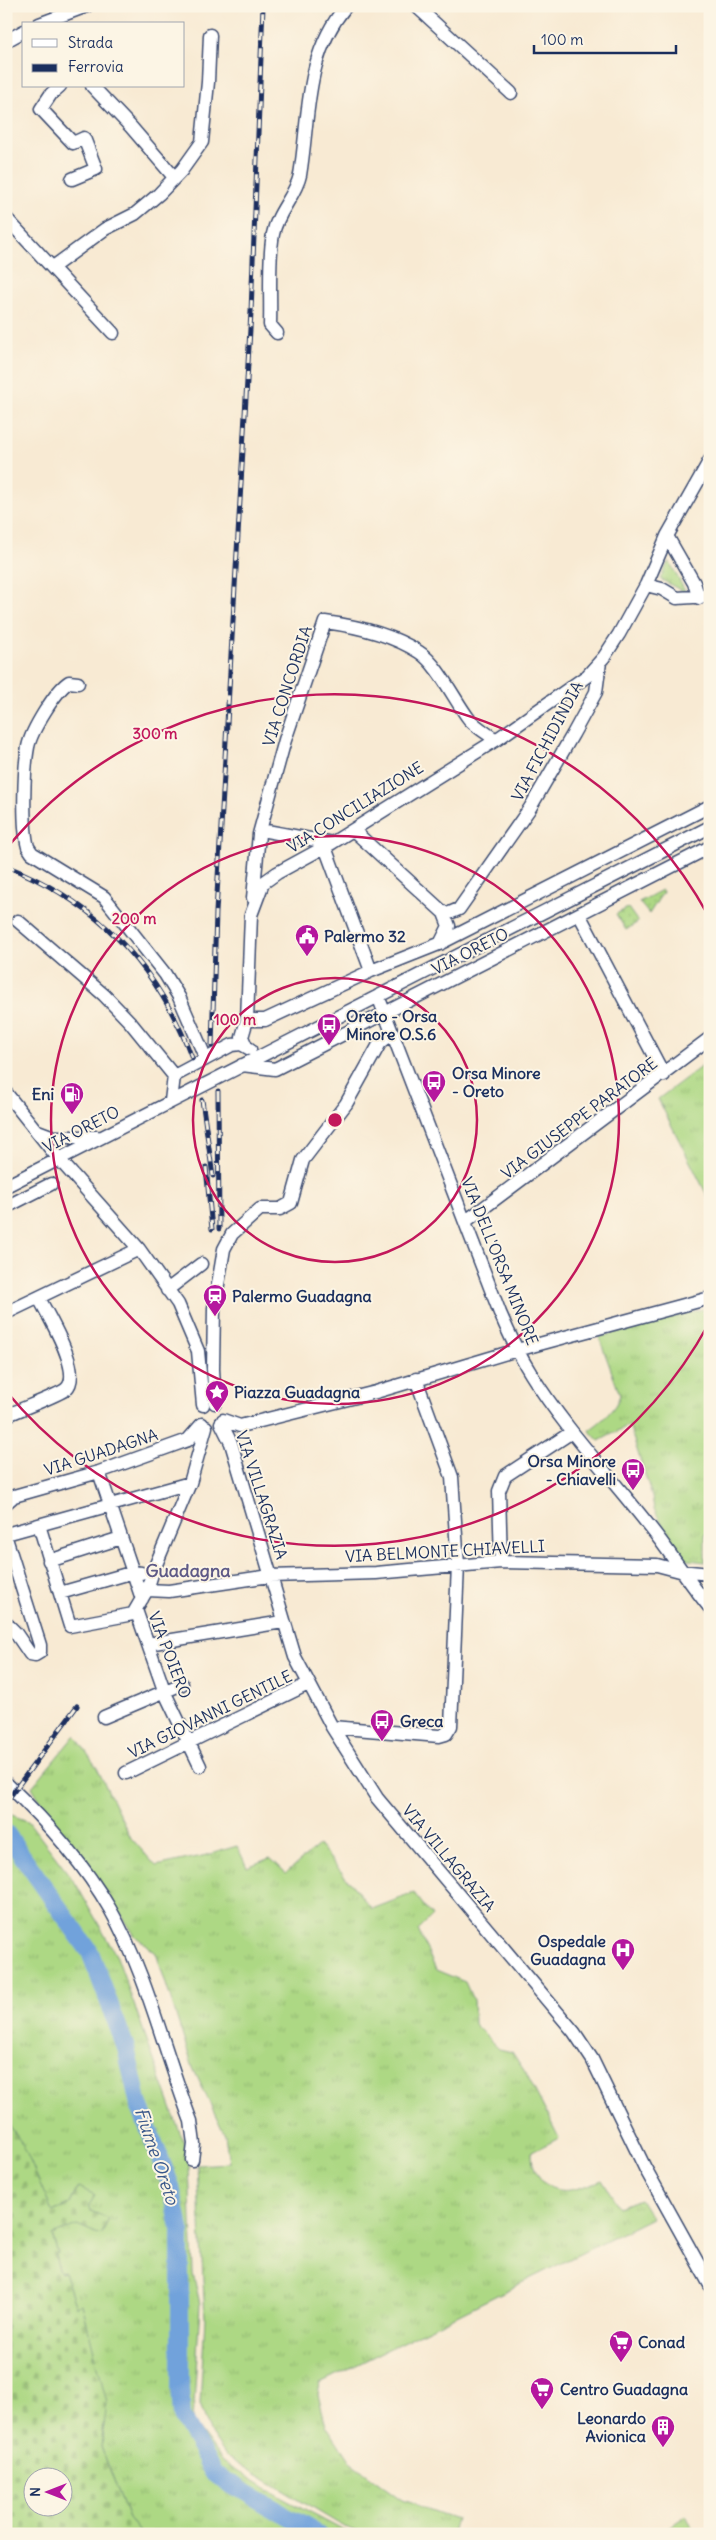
<svg xmlns="http://www.w3.org/2000/svg" width="716" height="2540" font-family="Delius,sans-serif">
	<style>
		.grass { fill: url(#grass-tufts); stroke: #648471 }
		.cemetery { fill: url(#cemetery-stones); stroke: #648471; fill-rule: evenodd }
		.garden { fill: url(#garden-dots); stroke: #648471 }
		.lines { fill: none; stroke-linecap: round; stroke-linejoin: round }
		.river { stroke: #71a2db; stroke-width: 18 }
		.minor-casing { stroke: #3c4b70; stroke-width: 15 }
		.minor { stroke: #fff; stroke-width: 12 }
		.rail-casing { stroke: #1b2f5e; stroke-width: 5 }
		.rail { stroke: #fcf5e5; stroke-width: 3; stroke-dasharray: 9; stroke-linecap: butt }
		.ring { fill: none; stroke: #c2185b; stroke-width: 2.5 }
		.labels { text-anchor: middle; dominant-baseline: central; stroke-width: 4; stroke-linejoin: round; paint-order: stroke }
		.street-label { font-size: 16px; fill: #1b2f5e; stroke: #fcf5e5 }
		.poi-label { font-size: 16px; font-weight: bold; fill: #1b2f5e; stroke: #fcf5e5; text-anchor: start }
		.neighbourhood-label { font-size: 18px; font-weight: bold; fill: #5e5a87; stroke: #fcf5e5 }
		.water-label { font-size: 18px; font-style: italic; fill: #39578a; stroke: #fcf5e5 }
		.centre { fill: #c2185b; stroke: #fcf5e5; stroke-width: 2.5 }
		.ring-label { font-size: 15px; text-anchor: middle; font-weight: bold; fill: #c2185b; stroke: #fcf5e5; stroke-width: 4; stroke-linejoin: round; paint-order: stroke }
	</style>
	<defs>
		<pattern id="grass-tufts" width="24" height="20" patternUnits="userSpaceOnUse" patternTransform="scale(1.25)"><rect width="24" height="20" fill="#add884"/><path d="M3 7l-1-3M5 7V3M7 7l1-3M15 17l-1-3M17 17v-4M19 17l1-3" fill="none" stroke="#94ba74"/></pattern>
		<pattern id="cemetery-stones" width="16" height="16" patternUnits="userSpaceOnUse" patternTransform="scale(1.25)"><rect width="16" height="16" fill="#add884"/><path d="M2 7V4a2 2 0 0 1 4 0v3zM10 15v-3a2 2 0 0 1 4 0v3z" fill="#94ba74"/></pattern>
		<pattern id="garden-dots" width="8" height="8" patternUnits="userSpaceOnUse" patternTransform="scale(1.25)"><rect width="8" height="8" fill="#add884"/><path d="M2 2h.1M6 6h.1" fill="none" stroke="#94ba74" stroke-width="1.8" stroke-linecap="round"/></pattern>
	</defs>
	<rect width="100%" height="100%" fill="#fcf5e5"/>
	<filter id="ink" filterUnits="userSpaceOnUse"><feTurbulence type="fractalNoise" baseFrequency=".02" numOctaves="2"/><feDisplacementMap in="SourceGraphic" scale="10" xChannelSelector="R" yChannelSelector="G"/><feConvolveMatrix kernelMatrix="1 2 1 2 8 2 1 2 1" color-interpolation-filters="sRGB"/></filter>
	<filter id="wash" filterUnits="userSpaceOnUse"><feTurbulence type="fractalNoise" baseFrequency=".0096" numOctaves="4" result="noise"/><feDisplacementMap in="SourceGraphic" scale="20" xChannelSelector="R" yChannelSelector="G"/><feGaussianBlur stdDeviation="1.12" result="paint"/><feColorMatrix in="noise" values="0 0 0 0 0 0 0 0 0 0 0 0 0 0 0 0 0 1.4 0 .05"/><feComposite in="paint" operator="in"/></filter>
	<g filter="url(#wash)">
		<rect width="100%" height="100%" fill="#f8ead3"/>
		<path class="grass" d="M669 561 686 593 660 579Z
			M710 1060V1201L658 1099Z
			M710 1307V1534H705V1562L681 1559 654 1509 652 1496 629 1425 599 1441 589 1430C601 1422 616 1409 620 1395L599 1337Z
			M75 1735 97 1768 131 1838 156 1866 207 1855 237 1846 247 1867 270 1858 286 1873 319 1845 372 1909 414 1893 432 1916 418 1930 436 1970 465 1982 473 2000 474 2024 499 2049 512 2052 527 2075 559 2138 532 2152C532 2162 533 2166 538 2175 554 2201 580 2188 602 2180L619 2207 640 2199 652 2218 320 2383 318 2395 326 2425 351 2463 402 2500 456 2519 452 2534H363L344 2527 226 2456 211 2434 200 2404 205 2318 197 2165 229 2163 225 2135 193 2068 156 1953 135 1936 107 1893 57 1829 32 1787Z
			M6 1813 28 1821 76 1884 117 1957 183 2141 189 2165 193 2273 200 2304 193 2421 222 2461 282 2498 350 2534H142L129 2519 101 2447 105 2425 82 2305 76 2308 64 2272 60 2273 55 2256 58 2254 52 2234 91 2211 78 2187 70 2204 52 2211 6 2120Z
			M686 2515 695 2534H660Z"/>
		<path class="cemetery" d="M6 2120 23 2145 52 2211 70 2204 78 2187 95 2195 89 2206 91 2211 109 2219 101 2235 77 2225 52 2235 58 2254 55 2256 60 2273 64 2272 76 2307 82 2304 107 2403 101 2447 129 2519 142 2534H6ZM32 2478H62V2508H32Z"/>
		<path class="garden" d="M662 890 663 892 649 914 639 902Z
			M628 908 638 922 626 930 616 914Z"/>
		<g class="lines">
			<path class="river" d="M6 1833 90 1952 126 2048 139 2105 171 2186 180 2228V2388L182 2416 214 2474 318 2534"/>
		</g>
	</g>
	<g filter="url(#ink)">
		<g class="lines">
			<g class="minor-casing">
				<path id="minor" d="M416 6 511 93
					M39 24 87 6
					M6 41 24 31
					M60 86 51 94 41 109 73 143 84 138 96 169 72 179
					M92 86 131 127 174 177
					M6 218 113 333
					M53 267 105 229 135 214 159 194 182 170 202 142 208 82 210 35
					M277 333 270 325C271 297 268 260 273 234 277 212 296 195 300 175 310 114 304 57 346 6
					M667 536 694 583 699 598
					M646 585 662 589 677 598 710 596
					M78 683 69 682C56 690 31 731 28 747 24 768 22 826 28 847L32 853 104 897 165 974 179 997 206 1059
					M261 830 332 843
					M353 830 444 913 449 926 440 944
					M325 847 371 971
					M253 898 259 834 285 740 325 622C355 626 393 635 419 652 438 664 455 701 469 719 476 727 488 734 496 740
					M579 914 664 1075
					M445 915 459 909 530 808 573 734 596 692 600 662
					M18 921 104 995 130 1022 174 1076
					M378 996 500 1313C509 1334 519 1355 531 1374 568 1434 618 1484 660 1540 677 1563 692 1586 710 1608
					M247 1020H265L371 971 439 944 710 806
					M246 1046 242 1037 247 1020 251 915 263 883 277 873 332 843 496 740 587 676 604 657 619 634 646 585 667 536 710 460
					M242 1065 275 1069 710 847
					M6 1093 58 1158 139 1249 178 1304 198 1351 203 1405
					M171 1101 174 1076 232 1045 241 1044 250 1049
					M38 1131 54 1137H97
					M6 1186 710 827
					M6 1207 51 1184
					M466 1221 710 1038
					M167 1290 201 1264
					M6 1313 139 1249
					M215 1403 213 1369 214 1308 224 1249 232 1234 260 1209H280L291 1203 303 1160 346 1104 380 1043 393 1033
					M6 1416C18 1410 59 1395 66 1389 84 1373 48 1316 39 1298
					M223 1420 240 1426 376 1392 517 1350 710 1298
					M221 1423 231 1443 295 1657 332 1727 377 1798 574 2032 592 2059 645 2168 710 2285
					M99 1472 142 1599
					M6 1503 14 1496 99 1472 188 1440 202 1424
					M39 1525 70 1626 133 1614 147 1590 152 1574 190 1483 206 1427
					M6 1534 190 1483
					M6 1538 40 1645V1652L35 1655 30 1654 15 1632 6 1623
					M49 1561 121 1538
					M501 1562 499 1491 505 1476 572 1432
					M147 1590 169 1591 270 1576 376 1573 501 1562 657 1565 680 1571 710 1574
					M60 1593 134 1572 141 1573
					M136 1610 165 1693 200 1766
					M148 1644 283 1622
					M104 1717 182 1684
					M332 1727 439 1736 446 1734 451 1726 458 1565 452 1477 416 1379
					M126 1773 308 1684
					M6 1783C45 1820 83 1862 110 1909 147 1974 164 2051 191 2121L194 2144 192 2160"/>
			</g>
			<use href="#minor" class="minor"/>
			<g class="rail-casing">
				<path id="rail" d="M6 866C97 902 158 966 192 1058
					M212 1046 216 912 251 312 263 6
					M218 1091 219 1229
					M202 1100 213 1176
					M206 1167 212 1229
					M6 1802 77 1706"/>
			</g>
			<use href="#rail" class="rail"/>
		</g>
	</g>
	<g class="ring">
		<circle cx="335" cy="1120" r="142"/>
		<circle cx="335" cy="1120" r="284"/>
		<path d="M709 1323A426 426 0 0 1 6 1391M6 849A426 426 0 0 1 709 917"/>
	</g>
	<defs>
		<g id="civic-pin" transform="scale(1.25)"><path d="M0 17L-7.5 6A9.5 9.5 0 1 1 7.5 6Z" fill="#b5179e" stroke="#fcf5e5"/><path d="M-.6-6.5H3V-4.5H.6V-3L4-1V1h2V6H-6V1h2V-1L-.6-3ZM-1.2 2.5V6h2.4V2.5Z" fill="#fff"/></g>
		<g id="bus-pin" transform="scale(1.25)"><path d="M0 17L-7.5 6A9.5 9.5 0 1 1 7.5 6Z" fill="#b5179e" stroke="#fcf5e5"/><path d="M-5-6H5V4H4V6H2V4H-2V6H-4V4H-5ZM-3.5-4V0h7V-4ZM-3.5 1.2v1.5H-2V1.2ZM2 1.2v1.5H3.5V1.2Z" fill="#fff"/></g>
		<g id="fuel-pin" transform="scale(1.25)"><path d="M0 17L-7.5 6A9.5 9.5 0 1 1 7.5 6Z" fill="#b5179e" stroke="#fcf5e5"/><path d="M-5.5-6h7V0h2V4h1.3V-2.5L3-4.5l.8-.8L6-3V5H2.5V1h-1V6h-7ZM-4.2-4.7v3.2H.2V-4.7Z" fill="#fff"/></g>
		<g id="station-pin" transform="scale(1.25)"><path d="M0 17L-7.5 6A9.5 9.5 0 1 1 7.5 6Z" fill="#b5179e" stroke="#fcf5e5"/><path d="M-3-6H3Q5-6 5-4V2Q5 4 3 4L4.5 6H3L1.5 4h-3L-3 6H-4.5L-3 4Q-5 4-5 2V-4Q-5-6-3-6ZM-3.5-4v3h7v-3ZM-3.5 1v1.5H-2V1ZM2 1v1.5H3.5V1Z" fill="#fff"/></g>
		<g id="sight-pin" transform="scale(1.25)"><path d="M0 17L-7.5 6A9.5 9.5 0 1 1 7.5 6Z" fill="#b5179e" stroke="#fcf5e5"/><path d="M0-6L1.8-2.2L6-1.7L2.9 1.2L3.7 5.4L0 3.3L-3.7 5.4L-2.9 1.2L-6-1.7L-1.8-2.2Z" fill="#fff"/></g>
		<g id="hospital-pin" transform="scale(1.25)"><path d="M0 17L-7.5 6A9.5 9.5 0 1 1 7.5 6Z" fill="#b5179e" stroke="#fcf5e5"/><path d="M-5-5h3v3.5h4V-5h3V5h-3V1.5h-4V5h-3Z" fill="#fff"/></g>
		<g id="supermarket-pin" transform="scale(1.25)"><path d="M0 17L-7.5 6A9.5 9.5 0 1 1 7.5 6Z" fill="#b5179e" stroke="#fcf5e5"/><path d="M-6-5.5h2.5l.6 2H6L4.5 2H-2.5L-4.4-4H-6ZM-1.5 3.2a1.3 1.3 0 1 0 .1 0ZM3 3.2a1.3 1.3 0 1 0 .1 0Z" fill="#fff"/></g>
		<g id="building-pin" transform="scale(1.25)"><path d="M0 17L-7.5 6A9.5 9.5 0 1 1 7.5 6Z" fill="#b5179e" stroke="#fcf5e5"/><path d="M-4-6H4V6H1V3H-1V6H-4ZM-2.5-4.3h1.7v1.8h-1.7ZM.8-4.3h1.7v1.8H.8ZM-2.5-1h1.7V.8h-1.7ZM.8-1h1.7V.8H.8Z" fill="#fff"/></g>
	</defs>
	<g fill-rule="evenodd">
		<use href="#civic-pin" x="307" y="936"/>
		<use href="#bus-pin" x="329" y="1025"/>
		<use href="#bus-pin" x="434" y="1082"/>
		<use href="#fuel-pin" x="72" y="1094"/>
		<use href="#station-pin" x="215" y="1296"/>
		<use href="#sight-pin" x="217" y="1392"/>
		<use href="#bus-pin" x="633" y="1470"/>
		<use href="#bus-pin" x="382" y="1721"/>
		<use href="#hospital-pin" x="623" y="1950"/>
		<use href="#supermarket-pin" x="621" y="2342"/>
		<use href="#supermarket-pin" x="542" y="2389"/>
		<use href="#building-pin" x="663" y="2427"/>
	</g>
	<g class="labels">
		<g class="street-label">
			<text transform="translate(287 686) rotate(-72)">VIA CONCORDIA</text>
			<text transform="translate(547 741) rotate(-62)">VIA FICHIDINDIA</text>
			<text transform="translate(355 807) rotate(-32)">VIA CONCILIAZIONE</text>
			<text transform="translate(470 951) rotate(-27)">VIA ORETO</text>
			<text transform="translate(579 1118) rotate(-37)">VIA GIUSEPPE PARATORE</text>
			<text transform="translate(81 1129) rotate(-27)">VIA ORETO</text>
			<text transform="translate(500 1261) rotate(68)">VIA DELL'ORSA MINORE</text>
			<text transform="translate(101 1452) rotate(-18)">VIA GUADAGNA</text>
			<text transform="translate(262 1495) rotate(72)">VIA VILLAGRAZIA</text>
			<text transform="translate(445 1551) rotate(-3)">VIA BELMONTE CHIAVELLI</text>
			<text transform="translate(170 1655) rotate(69)">VIA POIERO</text>
			<text transform="translate(210 1714) rotate(-26)">VIA GIOVANNI GENTILE</text>
			<text transform="translate(449 1858) rotate(50)">VIA VILLAGRAZIA</text>
		</g>
		<g class="poi-label">
			<text x="324" y="936">Palermo 32</text>
			<text x="346" y="1016">Oreto - Orsa<tspan x="346" dy="18">Minore O.S.6</tspan></text>
			<text x="452" y="1073">Orsa Minore<tspan x="452" dy="18">- Oreto</tspan></text>
			<text x="54" y="1094" text-anchor="end">Eni</text>
			<text x="232" y="1296">Palermo Guadagna</text>
			<text x="234" y="1392">Piazza Guadagna</text>
			<text x="616" y="1461" text-anchor="end">Orsa Minore<tspan x="616" dy="18">- Chiavelli</tspan></text>
			<text x="400" y="1721">Greca</text>
			<text x="606" y="1941" text-anchor="end">Ospedale<tspan x="606" dy="18">Guadagna</tspan></text>
			<text x="638" y="2342">Conad</text>
			<text x="560" y="2389">Centro Guadagna</text>
			<text x="646" y="2418" text-anchor="end">Leonardo<tspan x="646" dy="18">Avionica</tspan></text>
		</g>
		<g class="neighbourhood-label">
			<text x="188" y="1570">Guadagna</text>
		</g>
		<g class="water-label">
			<text transform="translate(157 2156) rotate(71)">Fiume Oreto</text>
		</g>
	</g>
	<circle cx="335" cy="1120" r="8" class="centre"/>
	<g class="ring-label">
		<text x="155" y="739">300 m</text>
		<text x="134" y="924">200 m</text>
		<text x="235" y="1025">100 m</text>
	</g>
	<rect width="716" height="2540" fill="none" stroke="#fcf5e5" stroke-width="25"/>
	<rect x="22" y="22" width="162" height="65" fill="#fcf5e5" stroke="#a2a6af"/>
	<rect x="32" y="39" width="25" height="8" fill="#ffffff" stroke="#a2a6af"/>
	<text x="68" y="48" font-size="15" fill="#1b2f5e">Strada</text>
	<rect x="32" y="64" width="25" height="8" fill="#1b2f5e" stroke="#a2a6af"/>
	<text x="68" y="72" font-size="15" fill="#1b2f5e">Ferrovia</text>
	<g transform="translate(48 2492) rotate(270)"><circle r="24" fill="#fcf5e5" stroke="#a2a6af"/>
	<path d="M0-4L9 19L0 12L-9 19Z" fill="#b5179e"/>
	<text y="-8" font-size="14" font-weight="bold" text-anchor="middle" fill="#1b2f5e">N</text>
	</g>
	<path d="M534 45v8h142v-8" fill="none" stroke="#1b2f5e" stroke-width="2.5"/>
	<text x="541" y="45" font-size="15" fill="#1b2f5e" stroke="#fcf5e5" stroke-width="4" paint-order="stroke">100 m</text>
</svg>
